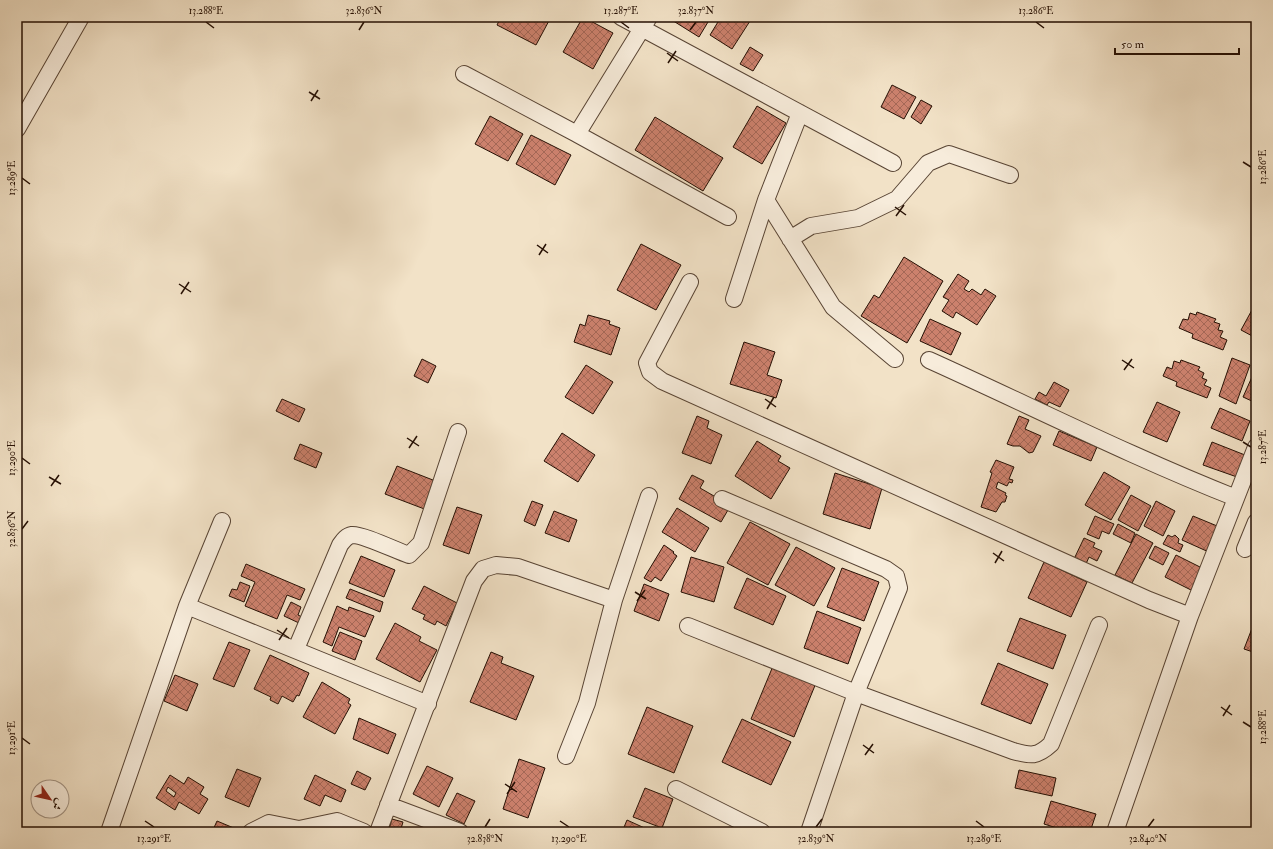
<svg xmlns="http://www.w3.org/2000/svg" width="1273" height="849" font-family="'IM FELL Double Pica',Amiri,serif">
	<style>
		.building { fill: url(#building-cross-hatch); stroke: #250f03; fill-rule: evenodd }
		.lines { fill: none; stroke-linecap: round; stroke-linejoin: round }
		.minor-casing { stroke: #584434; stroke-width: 18 }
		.minor { stroke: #f7ecdb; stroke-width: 16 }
		.ticks { fill: none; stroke: #250f03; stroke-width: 1.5 }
		.neatline { fill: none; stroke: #250f03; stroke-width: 1.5 }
		.ticks-label { font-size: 10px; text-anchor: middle; fill: #250f03 }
	</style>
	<defs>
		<pattern id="building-cross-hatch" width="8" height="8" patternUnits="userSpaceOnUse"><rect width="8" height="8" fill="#cc816d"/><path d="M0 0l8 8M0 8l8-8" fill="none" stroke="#a56857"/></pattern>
	</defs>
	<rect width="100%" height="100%" fill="#f2e2c7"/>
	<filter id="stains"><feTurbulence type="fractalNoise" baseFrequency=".005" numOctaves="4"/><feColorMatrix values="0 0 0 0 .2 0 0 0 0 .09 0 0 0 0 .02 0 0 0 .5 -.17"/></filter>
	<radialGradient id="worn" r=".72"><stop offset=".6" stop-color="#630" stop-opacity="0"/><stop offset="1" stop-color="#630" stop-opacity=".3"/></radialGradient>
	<path class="building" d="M501 17H551L536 45 497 25Z
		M583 17 613 33 593 69 563 52Z
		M667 17H711L699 37Z
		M721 17H745L750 21 732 49 710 35Z
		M750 47 763 55 753 71 740 64Z
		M892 85 916 97 904 119 881 107Z
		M921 100 932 106 921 124 911 117Z
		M757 106 786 123 762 164 733 147Z
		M490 116 523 134 508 161 475 144Z
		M655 117 723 158 703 191 635 150Z
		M531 135 571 155 555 185 516 164Z
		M641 244 681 265 656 310 617 290Z
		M904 257 943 281 907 343 861 316 874 295 879 298Z
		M958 274 969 281 964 289 969 292 972 289 981 295 985 289 996 296 977 325 956 312 953 318 942 311 949 300 943 297Z
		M1253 308 1256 310V338L1241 330Z
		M1197 312 1216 319 1214 322 1220 324 1218 330 1223 331 1220 337 1227 340 1223 350 1192 338 1193 334 1179 328 1183 319 1188 320 1190 313 1196 315Z
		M588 315 610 321 609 324 620 328 611 355 574 342 580 324 585 326Z
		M930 319 961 333 951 355 920 341Z
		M744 342 775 352 767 375 782 380 776 398 730 384Z
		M1232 358 1250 365 1236 404 1219 396Z
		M422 359 436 366 428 383 414 376Z
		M1181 360 1200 367 1198 370 1204 373 1202 378 1207 380 1204 385 1211 388 1207 398 1176 386 1177 382 1163 376 1167 367 1172 369 1174 361 1180 363Z
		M586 365 613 382 593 414 565 397Z
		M1256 368V396L1254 402 1243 397Z
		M1054 382 1069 390 1060 407 1049 402 1047 405 1035 399 1039 392 1046 396Z
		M282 399 305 409 299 422 276 411Z
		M1157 402 1180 412 1167 442 1143 432Z
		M1220 408 1250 421 1242 441 1211 428Z
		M697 416 709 421 707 428 722 435 711 464 682 453Z
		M1019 416 1029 420 1025 429 1041 436 1033 452 1029 453 1020 446H1013L1007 444Z
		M1059 431 1097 447 1091 461 1053 445Z
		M562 433 595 455 578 482 544 461Z
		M757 441 781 456 778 461 790 468 771 499 735 476Z
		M1212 442 1245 455 1237 477 1203 465Z
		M300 444 322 453 316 468 294 459Z
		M996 460 1014 467 1009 479 1013 480 1012 483 1009 482 1007 486 998 482 996 488 1006 493 1005 495 1007 496 1005 502H1002L996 512 981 507 992 473 990 472Z
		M397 466 438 482 427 510 385 494Z
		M1104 472 1130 487 1111 520 1085 505Z
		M835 473 882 488 870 529 823 514Z
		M692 475 704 481 700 488 721 500 718 505 728 510 721 522 679 499Z
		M1131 495 1151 506 1138 531 1118 520Z
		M532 501 543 505 535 526 524 521Z
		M1156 501 1175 511 1163 536 1144 526Z
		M457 507 482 515 469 554 443 545Z
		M677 508 709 528 695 552 662 532Z
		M554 511 577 520 569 542 545 533Z
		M1095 516 1114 524 1109 534 1102 531 1099 539 1087 534Z
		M1193 516 1222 528 1211 553 1182 540Z
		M750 522 790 544 768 585 727 563Z
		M1118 524 1135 533 1131 543 1113 534Z
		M1136 534 1153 543 1132 583 1115 575Z
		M1168 535 1172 537 1175 535 1179 539 1178 543 1183 545 1180 552 1163 544Z
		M1084 538 1095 543 1093 547 1102 551 1097 561 1089 557 1086 564 1074 559Z
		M664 545 674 552 673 553 677 556 661 581 655 577 651 582 644 578Z
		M1155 546 1169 553 1163 565 1149 558Z
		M796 547 835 568 814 606 775 585Z
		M1176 555 1206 570 1195 592 1165 577Z
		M361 556 395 570 384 597 349 583Z
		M691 557 724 567 714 602 681 592Z
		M1044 562 1087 582 1071 617 1028 598Z
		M246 564 305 589 300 600 287 595 277 619 245 606 255 582 241 576Z
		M842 568 879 582 864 621 827 607Z
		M747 578 786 596 773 625 734 608Z
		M240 582 250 586 244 602 229 596 232 589 237 590Z
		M644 584 669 594 659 621 634 611Z
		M424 586 457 603 446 626 437 621 435 625 423 619 425 615 412 609Z
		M350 589 383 602 380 612 346 598Z
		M291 602 301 607 298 615 302 617 299 623 284 616Z
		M337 606 348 611 349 607 374 616 365 637 339 627 332 646 323 642Z
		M817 611 861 628 848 664 804 648Z
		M1020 618 1066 635 1053 669 1007 651Z
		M1256 618V653L1244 649Z
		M395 623 421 637 419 641 437 650 420 682 376 659Z
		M340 632 362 641 355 660 332 651Z
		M229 642 250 650 234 687 213 679Z
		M491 652 503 657 501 663 534 676 516 720 470 702Z
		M270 655 309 673 299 696 297 695 293 702 282 696 278 704 270 700 271 697 254 689Z
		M998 663 1048 684 1031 724 981 704Z
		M773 666 816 683 794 737 751 719Z
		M175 675 198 684 187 711 164 701Z
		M322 682 350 699 348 703 351 705 335 734 303 717Z
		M647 707 693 726 674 773 628 754Z
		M359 718 396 734 388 754 353 739Z
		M742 719 791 742 771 785 722 762Z
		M519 759 545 768 528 818 503 809Z
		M427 766 453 778 439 807 413 794Z
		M237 769 261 778 249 807 225 797Z
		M1019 770 1056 778 1052 796 1015 788Z
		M357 771 371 778 365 790 351 784Z
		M170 775 184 784 188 777 204 787 200 794 208 799 199 814 179 802 175 810 156 798ZM168 787 176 793 174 797 166 791Z
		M315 775 346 790 341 802 325 795 320 806 304 799Z
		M645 788 673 799 662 828 633 817Z
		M457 793 475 801 464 824 446 815Z
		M1051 801 1096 814 1090 832H1070L1044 824Z
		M392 819 403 822 400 832H388Z
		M627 820 649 830 648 832H622Z
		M217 821 241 831 240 832H212Z"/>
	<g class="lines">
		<g class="minor-casing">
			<path id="minor" d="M621 17 893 163
				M649 17 577 134 728 217
				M464 74 577 134
				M17 129 81 17
				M766 200 833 307 895 359
				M790 239 811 226 858 218 897 199 928 163 949 154 1010 175
				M690 282 647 363 650 372 662 381 1149 600 1190 616 1115 832
				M734 299 766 200 800 113
				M929 360C1031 406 1132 457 1236 498
				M722 499 886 569 896 576 899 588 856 693 809 832
				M1245 549 1256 522
				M187 606 428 704
				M1190 616 1256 447
				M688 626 856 693 1013 751C1031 756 1037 757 1051 744L1099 625
				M296 649 340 545C343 541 346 536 352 535 362 534 397 551 409 555L421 543 458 432
				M566 756 587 703 614 600
				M676 789 762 832
				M388 805 460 832
				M109 832 187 606 222 521
				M251 832 269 823 299 829 337 821 364 832
				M378 832 474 581 483 569 496 565 518 567 614 600 649 496"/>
		</g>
		<use href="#minor" class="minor"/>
	</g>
	<path class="ticks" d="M206 22 214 28M621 22 629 28M1036 22 1044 28M359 30 364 22M690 30 696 22M667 53 678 61M668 63 676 51M309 92 320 99M311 101 318 90M1243 162 1251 167M22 178 30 184M895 207 906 215M896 216 904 205M537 245 548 253M539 255 546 244M179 284 191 292M181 294 189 282M1122 360 1134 368M1124 370 1132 359M765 399 776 407M767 409 774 397M407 438 419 446M1243 442 1251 447M409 448 417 436M22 458 30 464M49 477 61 484M51 486 59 475M22 529 28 521M993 553 1004 561M995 563 1002 551M635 592 646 599M637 601 645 590M277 630 289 638M279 640 287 628M1221 707 1232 715M1223 716 1230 705M1243 722 1251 727M22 738 30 744M863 745 874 753M865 755 873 744M505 784 517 792M507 794 515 782M145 821 154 827M560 821 569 827M976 821 984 827M485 827 490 819M816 827 822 819M1148 827 1154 819"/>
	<rect width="1273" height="849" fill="none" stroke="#f2e2c7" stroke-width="44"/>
	<g transform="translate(50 799) rotate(124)"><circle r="19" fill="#f7ecdb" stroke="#a39485"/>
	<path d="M0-3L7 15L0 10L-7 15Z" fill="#8f2418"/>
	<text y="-6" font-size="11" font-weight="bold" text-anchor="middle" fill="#250f03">ش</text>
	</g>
	<path d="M1115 48v6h124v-6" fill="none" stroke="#250f03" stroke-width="2"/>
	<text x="1121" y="48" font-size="12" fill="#250f03" stroke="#f7ecdb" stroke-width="3" paint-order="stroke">50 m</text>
	<rect x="22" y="22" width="1229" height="805" class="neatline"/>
	<g class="ticks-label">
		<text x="206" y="14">13.288°E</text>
		<text x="364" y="14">32.836°N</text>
		<text x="621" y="14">13.287°E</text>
		<text x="696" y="14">32.837°N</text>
		<text x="1036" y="14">13.286°E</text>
		<text transform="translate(1262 167) rotate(-90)" y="4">13.286°E</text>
		<text transform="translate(11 178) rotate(-90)" y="4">13.289°E</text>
		<text transform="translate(1262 447) rotate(-90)" y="4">13.287°E</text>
		<text transform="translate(11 458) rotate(-90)" y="4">13.290°E</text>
		<text transform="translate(11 529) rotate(-90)" y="4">32.836°N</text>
		<text transform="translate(1262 727) rotate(-90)" y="4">13.288°E</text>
		<text transform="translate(11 738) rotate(-90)" y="4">13.291°E</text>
		<text x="154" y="842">13.291°E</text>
		<text x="485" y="842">32.838°N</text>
		<text x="569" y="842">13.290°E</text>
		<text x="816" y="842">32.839°N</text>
		<text x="984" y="842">13.289°E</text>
		<text x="1148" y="842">32.840°N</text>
	</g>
	<rect width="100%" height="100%" filter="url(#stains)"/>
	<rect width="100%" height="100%" fill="url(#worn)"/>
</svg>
